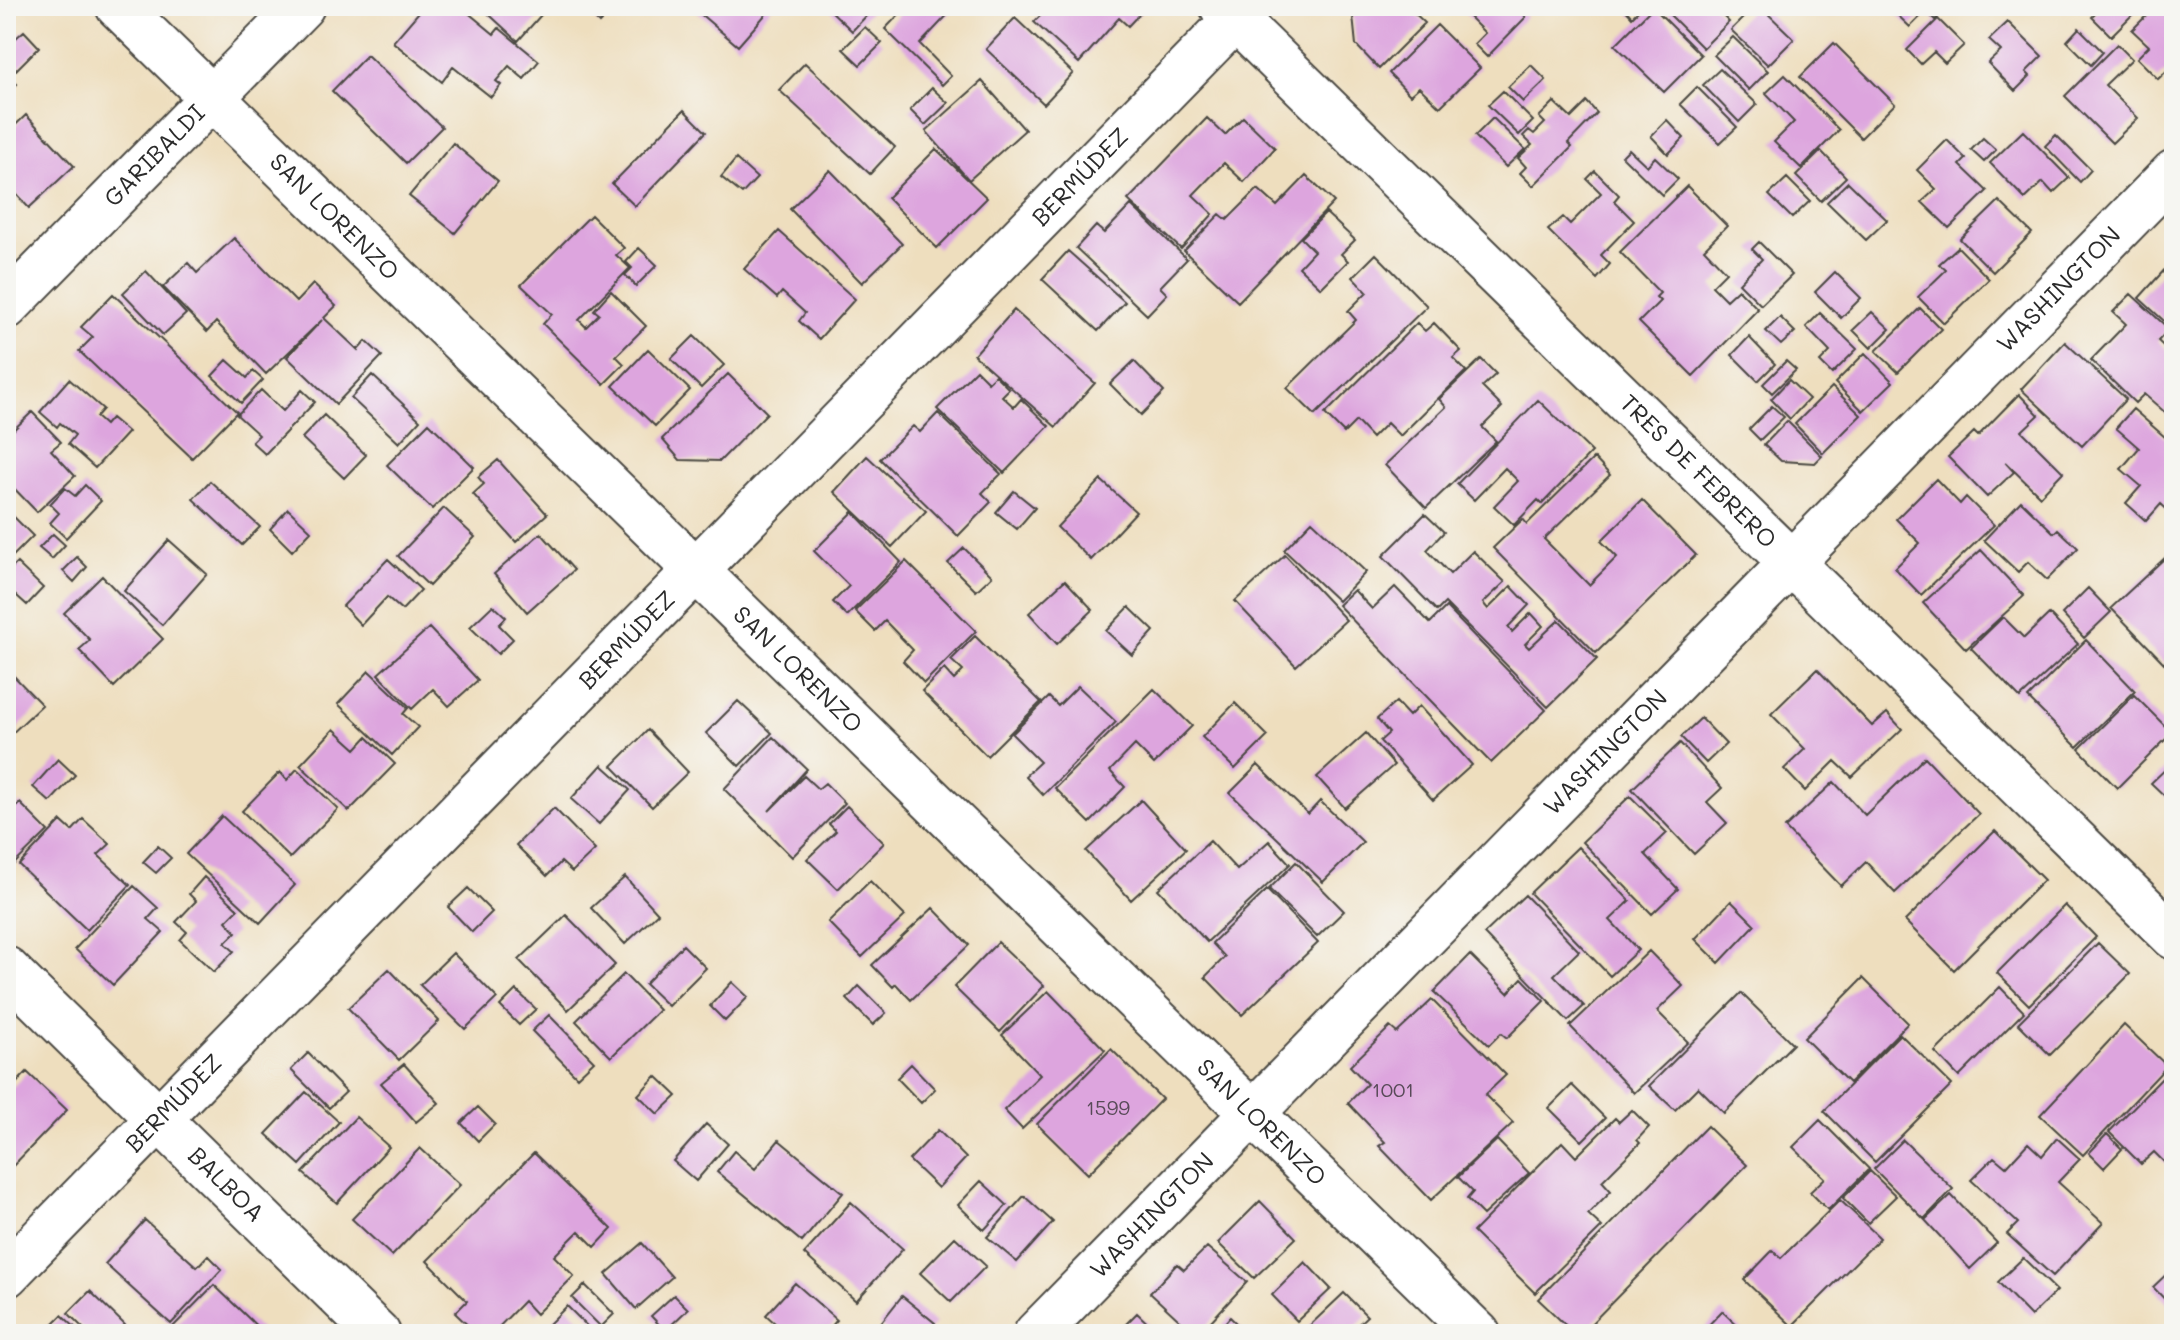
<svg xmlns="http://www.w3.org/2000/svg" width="2180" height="1340" viewBox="0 0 2180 1340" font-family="Mali,sans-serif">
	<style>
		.building { fill: #dda5de }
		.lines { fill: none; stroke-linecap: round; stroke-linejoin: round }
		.street-casing { stroke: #484641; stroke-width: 48 }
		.street { stroke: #fff; stroke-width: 44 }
		.labels { text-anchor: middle; stroke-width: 7; stroke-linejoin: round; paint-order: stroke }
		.number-label { font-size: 20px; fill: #584a58 }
		.street-label { font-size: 24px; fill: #2b2b2b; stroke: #f6f6f2 }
	</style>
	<rect width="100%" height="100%" fill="#f6f6f2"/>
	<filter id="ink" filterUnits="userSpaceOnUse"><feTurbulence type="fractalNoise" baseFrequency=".0125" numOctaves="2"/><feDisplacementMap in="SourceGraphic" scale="16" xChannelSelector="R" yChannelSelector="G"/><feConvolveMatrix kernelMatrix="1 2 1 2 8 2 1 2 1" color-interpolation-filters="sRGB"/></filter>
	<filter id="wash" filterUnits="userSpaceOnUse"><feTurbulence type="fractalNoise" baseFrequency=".006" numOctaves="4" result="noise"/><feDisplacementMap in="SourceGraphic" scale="32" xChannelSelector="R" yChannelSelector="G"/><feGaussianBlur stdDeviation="1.8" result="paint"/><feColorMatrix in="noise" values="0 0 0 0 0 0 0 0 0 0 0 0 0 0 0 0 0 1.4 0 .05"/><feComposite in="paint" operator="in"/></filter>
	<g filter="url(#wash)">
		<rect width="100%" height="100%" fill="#eedebe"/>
		<g id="blocks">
			<path class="building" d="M424 6H460L494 34 499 28 539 61 524 79 509 66 496 81 501 85 491 97 453 67 442 82 393 42Z
				M480 6H549L518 41Z
				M582 6H616L599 23Z
				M691 6H773L738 46Z
				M826 6H864L870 12 852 31Z
				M882 6H899L891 14Z
				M907 6H956L920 44 951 76 942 85 885 29Z
				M1050 6H1063L1072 14 1079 6H1138L1143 10 1128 26 1119 18 1079 63 1034 22Z
				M1352 6H1407L1425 23 1379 69 1356 45Z
				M1458 6H1520L1518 8 1526 17 1487 57 1474 44 1485 33Z
				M1622 6H1643L1632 17Z
				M1661 6H1713L1729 22 1703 48Z
				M1755 6H1760L1794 39 1768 65 1731 30Z
				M1888 6H1949L1935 20 1926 11 1910 27Z
				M2103 6H2141L2111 36 2092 17Z
				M2156 6H2174V64L2158 79 2137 58 2149 46 2132 30Z
				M1653 7 1701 55 1664 92 1615 45Z
				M1015 18 1073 73 1044 104 986 49Z
				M1938 19 1964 45 1945 63 1934 52 1921 64 1907 50Z
				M2008 22 2042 56 2026 72 2030 76 2015 91 1988 63 2001 51 1989 40Z
				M1437 25 1480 68 1440 107 1419 87 1410 95 1389 73Z
				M865 27 882 43 860 65 843 49Z
				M2079 28 2103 52 2091 65 2067 41Z
				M6 30 15 39 24 31 39 47 12 74 6 68Z
				M1733 37 1768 71 1749 90 1714 55Z
				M1834 43 1895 104 1861 138 1800 77Z
				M2117 44 2132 59 2105 85 2138 118 2112 143 2065 96Z
				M367 55 442 127 406 163 332 91Z
				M805 63 895 147 870 174 779 90Z
				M1531 65 1546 80 1523 102 1508 87Z
				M1720 69 1757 104 1739 122 1703 85Z
				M6 74 17 84 6 95Z
				M1785 75 1839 130 1801 168 1774 142 1794 122 1766 93Z
				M982 81 1025 130 969 180 926 131Z
				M1697 87 1737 127 1720 143 1680 104Z
				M932 88 948 103 925 125 910 110Z
				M1503 91 1533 121 1519 135 1488 105Z
				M1554 102 1571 118 1587 102 1597 113 1568 143 1572 147 1533 186 1520 173 1526 167 1518 158 1532 145 1523 136 1529 130 1534 134 1545 123 1539 117Z
				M684 110 706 132 635 206 612 184Z
				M26 115 74 166 29 208 6 183V134Z
				M1243 117 1275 148 1244 182 1224 163 1193 195 1213 214 1181 249 1128 200 1207 118 1225 135Z
				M1493 118 1525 149 1506 167 1475 136Z
				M1667 120 1684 138 1668 154 1651 136Z
				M2023 131 2069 178 2053 193 2043 182 2025 199 1990 163Z
				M2056 135 2091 170 2080 182 2045 146Z
				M1983 138 1996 150 1984 162 1971 150Z
				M1947 140 1966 159 1960 165 1987 191 1949 228 1922 202 1936 189 1917 170Z
				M453 143 498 181 455 233 409 196Z
				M936 149 987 198 937 248 887 198Z
				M1629 149 1647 166 1655 157 1678 179 1662 195 1622 156Z
				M1821 151 1846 177 1821 201 1796 176Z
				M736 159 757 178 742 194 721 177Z
				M830 170 902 244 862 283 790 209Z
				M1595 171 1619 195 1614 201 1634 221 1601 255 1610 264 1597 279 1548 230 1563 217 1570 224 1601 193 1587 179Z
				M1306 176 1334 202 1238 302 1184 251 1220 214 1227 220 1258 189 1277 206Z
				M1787 178 1810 201 1792 218 1769 195Z
				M1848 182 1887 220 1866 240 1827 202Z
				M1687 186 1727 226 1704 249 1726 272 1712 286 1726 300 1738 289 1758 309 1693 376 1639 322 1660 301 1656 297 1660 293 1620 252Z
				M1999 201 2032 233 1993 272 1960 239Z
				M1131 205 1187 259 1160 287 1167 294 1147 315 1076 248 1096 226 1104 233Z
				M1326 213 1355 240 1341 254 1348 261 1321 288 1299 267 1314 251 1301 238Z
				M591 215 624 248 616 255 630 268 579 320 586 327 599 314 594 310 611 291 646 326 616 356 624 364 604 384 543 324 552 314 521 285Z
				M779 231 855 299 819 339 799 321 805 313 782 292 777 298 744 269Z
				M234 238 296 302 313 284 336 306 324 318 358 350 366 341 382 356 336 404 287 357 322 320 266 374 216 322 207 332 163 287 188 263 197 273Z
				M1759 242 1792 275 1761 305 1739 283 1762 259 1752 249Z
				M1958 247 1989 279 1944 323 1918 297 1946 270 1939 264Z
				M639 248 657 265 636 286 625 275 632 268 626 262Z
				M1068 251 1125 302 1098 331 1042 279Z
				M1376 254 1427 306 1315 415 1287 388 1356 320 1348 311 1367 292 1353 277Z
				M2168 266 2174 271V330L2139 298Z
				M146 271 186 314 163 335 123 293Z
				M1835 272 1861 298 1841 318 1815 292Z
				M113 294 237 412 192 458 79 351 93 337 81 327Z
				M2131 294 2169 329 2158 341 2174 356V409L2168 415 2144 394 2135 403 2091 360 2126 324 2113 312Z
				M1920 308 1941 329 1898 372 1876 351Z
				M1014 310 1095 383 1056 427 974 355Z
				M1872 312 1890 329 1871 348 1853 330Z
				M1820 313 1857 349 1832 374 1820 362 1830 352 1806 327Z
				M1780 317 1795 332 1781 345 1766 331Z
				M1417 323 1425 331 1434 323 1461 351 1453 358 1466 371 1400 436 1387 423 1372 438 1356 421 1344 433 1325 414Z
				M694 336 724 365 701 388 671 359Z
				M1749 337 1775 364 1758 381 1732 355Z
				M2065 342 2126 399 2082 446 2021 389Z
				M648 349 690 390 655 426 613 386Z
				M1865 353 1893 382 1863 411 1835 383Z
				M1481 359 1496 374 1482 387 1502 407 1482 427 1496 441 1426 508 1385 465 1446 407 1439 399Z
				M227 360 247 378 253 371 263 380 241 403 212 376Z
				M1134 361 1164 392 1141 415 1110 384Z
				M1786 361 1796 370 1772 393 1763 384Z
				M976 370 988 382 995 375 1009 389 1002 396 1014 407 1021 399 1049 426 1004 473 937 409Z
				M728 374 767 413 720 461 680 460 662 439Z
				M372 375 420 420 399 443 351 398Z
				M69 379 103 409 96 417 105 425 111 418 128 432 95 468 68 444 75 435 60 423 57 427 40 412Z
				M1789 380 1809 399 1790 419 1771 399Z
				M1832 387 1861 415 1823 453 1795 424Z
				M261 390 283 411 302 390 315 402 265 454 252 442 259 435 237 415Z
				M2019 394 2039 415 2022 431 2063 472 2040 496 2005 462 2014 472 1987 497 1948 457 1974 432 1978 436Z
				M1538 400 1592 452 1542 504 1538 500 1514 525 1494 506 1518 481 1505 468 1474 500 1457 484Z
				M1772 406 1784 417 1760 440 1749 429Z
				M2133 409 2174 445V516L2161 504 2146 521 2126 503 2141 486 2121 469 2139 448 2116 428Z
				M32 412 61 442 51 450 75 476 37 512 6 480V437Z
				M938 413 1001 474 982 493 991 502 958 536 880 459 913 426 920 432Z
				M324 415 366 455 344 478 302 438Z
				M1787 421 1822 456 1815 463 1781 461 1764 445Z
				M429 423 474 467 432 509 387 465Z
				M867 456 926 511 892 547 834 492Z
				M1594 458 1610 475 1544 539 1589 585 1617 557 1601 541 1642 500 1696 555 1596 653 1493 548 1523 519 1527 524Z
				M498 460 547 514 516 542 473 494 484 484 478 477Z
				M1936 479 1960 504 1966 497 1994 525 1921 595 1895 568 1920 543 1896 519Z
				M1101 480 1136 512 1091 560 1057 527Z
				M210 481 260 527 242 545 193 499Z
				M85 485 101 501 66 538 50 523 59 513 50 504 65 488 75 496Z
				M1014 491 1035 508 1017 529 996 512Z
				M2021 501 2054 533 2058 529 2078 548 2047 580 2028 562 2018 572 1984 540Z
				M444 508 475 537 429 586 398 556Z
				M6 509 33 536 6 563Z
				M288 509 311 531 292 551 270 529Z
				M853 512 901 562 847 616 833 602 849 586 814 551Z
				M1425 514 1444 532 1427 550 1450 574 1473 551 1505 582 1483 603 1488 609 1511 586 1529 605 1508 627 1512 632 1531 613 1543 626 1525 644 1529 648 1559 620 1597 659 1548 707 1445 603 1437 611 1383 556Z
				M1312 521 1366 572 1338 601 1284 550Z
				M541 533 574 570 527 612 494 574Z
				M53 534 65 545 52 559 39 548Z
				M169 540 207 574 162 625 124 591Z
				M964 548 992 576 976 591 948 563Z
				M1981 550 2024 596 1966 649 1923 603Z
				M1285 555 1346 620 1296 666 1235 601Z
				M77 557 87 567 74 582 63 571Z
				M2166 557 2174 565V654L2164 663 2111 608Z
				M388 559 421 590 402 610 387 597 361 625 343 606Z
				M906 561 976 631 924 683 903 661 913 650 885 621 875 631 855 611Z
				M17 563 43 588 27 605 6 586V574Z
				M102 576 163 639 114 687 79 650 90 640 64 613Z
				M1065 580 1093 610 1057 644 1029 613Z
				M1395 587 1430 623 1446 607 1546 710 1491 763 1338 605 1354 590 1372 609Z
				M2088 588 2111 612 2084 638 2062 614Z
				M493 605 506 617 499 625 513 639 498 654 470 627Z
				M1129 607 1154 631 1132 655 1106 631Z
				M2049 614 2078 644 2020 698 1971 648 2003 617 2024 638Z
				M429 628 478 680 449 706 433 689 412 709 378 674Z
				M975 636 1041 702 987 756 922 691 944 669 954 680 963 671 951 660Z
				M2086 640 2135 691 2077 747 2028 698Z
				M6 668 42 705 6 739Z
				M1817 669 1872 726 1887 713 1902 729 1852 777 1835 761 1805 791 1784 769 1805 749 1771 714Z
				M369 671 408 708 403 714 418 727 392 755 338 704Z
				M1078 686 1116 722 1043 795 1025 776 1040 762 1012 734 1049 697 1058 706Z
				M1154 689 1192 726 1154 764 1135 745 1110 771 1125 787 1090 823 1055 788Z
				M2134 695 2172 733 2117 788 2079 749Z
				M738 701 772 733 739 766 706 733Z
				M1396 702 1409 716 1419 706 1472 765 1433 800 1380 741 1389 733 1377 719Z
				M1235 703 1268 736 1235 769 1202 737Z
				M1701 718 1726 744 1706 763 1681 737Z
				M334 729 356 749 367 737 395 764 349 811 300 765Z
				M648 730 688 772 652 807 612 766Z
				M1366 733 1394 765 1345 808 1317 777Z
				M773 737 807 769 769 811 804 776 818 789 825 783 845 803 792 857 724 789Z
				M1680 743 1722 788 1707 802 1727 823 1694 854 1632 789Z
				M1925 757 1979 814 1895 893 1866 862 1841 886 1785 828 1834 782 1865 815Z
				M58 759 75 775 50 802 33 787Z
				M2174 761V805L2151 783Z
				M602 765 630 790 599 824 571 799Z
				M1258 765 1308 814 1320 801 1363 842 1323 882 1230 793Z
				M297 769 338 809 290 858 242 811 280 772 287 780Z
				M1630 796 1667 833 1645 854 1678 889 1652 914 1582 842Z
				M1141 800 1186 849 1131 900 1086 851Z
				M20 803 48 831 6 872V817Z
				M847 806 884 843 838 889 807 859 836 831 829 824Z
				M554 808 595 850 572 872 561 862 547 876 516 845Z
				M222 816 295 885 260 923 186 854Z
				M83 819 110 844 98 855 130 885 87 930 19 865 61 821 72 831Z
				M1995 831 2044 880 1954 970 1905 921Z
				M1210 841 1237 870 1269 841 1290 864 1207 942 1158 889Z
				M158 846 171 858 156 873 143 862Z
				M1578 847 1630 901 1610 920 1638 950 1610 976 1530 893Z
				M1296 862 1344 911 1317 937 1269 889Z
				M204 877 238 909 226 921 236 932 225 943 234 951 214 972 180 940 187 932 176 922 196 901 189 894Z
				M625 877 658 913 625 944 591 908Z
				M870 881 905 916 862 957 828 922Z
				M134 886 158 908 148 919 163 932 113 985 75 949Z
				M468 888 492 912 472 932 448 907Z
				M1267 890 1318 943 1242 1015 1205 977 1225 957 1212 943Z
				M1525 895 1579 951 1554 975 1584 1006 1568 1021 1484 934Z
				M1731 901 1755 925 1719 963 1695 939Z
				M2065 905 2096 937 2029 1005 1997 973Z
				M933 908 969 945 911 1000 896 984 893 987 872 965Z
				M566 915 615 965 568 1010 519 960Z
				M998 942 1044 986 1000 1032 954 987Z
				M2098 943 2130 974 2050 1055 2018 1023Z
				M683 945 706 968 668 1006 645 984Z
				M1649 951 1683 986 1657 1011 1688 1042 1634 1093 1570 1026Z
				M453 953 497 998 465 1029 420 985Z
				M1470 955 1508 993 1522 978 1544 1001 1507 1038 1501 1033 1489 1045 1434 992Z
				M389 969 439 1021 399 1060 348 1008Z
				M624 974 659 1010 611 1057 576 1021Z
				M1863 978 1908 1023 1849 1083 1804 1038Z
				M732 982 748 997 725 1021 710 1006Z
				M859 986 886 1013 873 1025 847 999Z
				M2000 987 2024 1012 1959 1077 1935 1052Z
				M516 990 536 1009 519 1025 500 1006Z
				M1048 991 1105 1050 1022 1129 1004 1110 1040 1075 1002 1035Z
				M1741 993 1793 1044 1724 1113 1698 1087 1675 1110 1649 1086Z
				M1432 1000 1506 1075 1485 1095 1513 1123 1431 1200 1379 1146 1385 1142 1348 1103 1367 1084 1350 1066 1390 1027 1397 1033Z
				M549 1015 594 1061 577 1077 532 1031Z
				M2124 1025 2167 1066 2083 1155 2040 1115Z
				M1900 1034 1952 1085 1875 1162 1824 1111Z
				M1111 1049 1162 1099 1088 1174 1037 1124Z
				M308 1053 346 1092 329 1108 291 1070Z
				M404 1064 439 1103 416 1122 381 1083Z
				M911 1064 935 1089 921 1103 897 1078Z
				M2174 1066V1172L2154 1152 2141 1164 2109 1132Z
				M27 1072 67 1110 6 1173V1094Z
				M656 1076 677 1096 658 1114 638 1095Z
				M1572 1085 1605 1118 1582 1141 1549 1108Z
				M306 1092 339 1122 300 1165 266 1134Z
				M478 1107 495 1124 478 1141 461 1123Z
				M1632 1110 1649 1127 1637 1140 1640 1143 1602 1181 1611 1191 1588 1214 1602 1227 1535 1293 1473 1232 1562 1142 1576 1157 1615 1118 1619 1122Z
				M356 1117 389 1147 337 1203 303 1173Z
				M1820 1120 1869 1169 1828 1210 1810 1192 1825 1178 1793 1147Z
				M706 1124 728 1144 696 1181 673 1161Z
				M1707 1126 1747 1165 1581 1334H1575L1538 1299Z
				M938 1130 966 1158 938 1188 909 1160Z
				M2107 1134 2122 1149 2104 1168 2089 1153Z
				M2057 1138 2080 1159 2058 1182 2103 1223 2053 1276 2007 1234 2018 1223 1971 1180 1994 1157 2006 1167 2028 1143 2042 1156Z
				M779 1140 843 1193 802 1242 717 1172 734 1151 755 1169Z
				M1497 1140 1529 1173 1483 1215 1467 1199 1473 1192 1458 1177Z
				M1903 1140 1953 1189 1924 1219 1874 1169Z
				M420 1148 460 1185 392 1256 352 1219Z
				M534 1153 612 1229 595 1247 579 1231 554 1256 574 1276 536 1314 524 1301 492 1334H477L455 1313 467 1301 427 1261Z
				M1870 1171 1896 1196 1868 1223 1843 1198Z
				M981 1181 1007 1205 984 1230 958 1205Z
				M1951 1195 1997 1243 1970 1269 1925 1220Z
				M1024 1196 1053 1222 1017 1262 987 1237Z
				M1840 1200 1880 1238 1792 1326 1744 1280 1773 1250 1781 1258Z
				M1260 1201 1296 1238 1254 1278 1218 1243Z
				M851 1202 903 1249 856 1301 804 1254Z
				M145 1220 197 1267 208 1255 222 1269 171 1324 105 1264Z
				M955 1237 986 1266 951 1302 920 1273Z
				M642 1243 672 1277 636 1309 606 1274Z
				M1207 1247 1247 1282 1199 1334H1194L1150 1293 1177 1264 1184 1270Z
				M2023 1258 2057 1291 2031 1316 1998 1282Z
				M1305 1262 1331 1289 1297 1321 1272 1295Z
				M2174 1267V1309L2153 1287Z
				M795 1283 837 1320 825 1334H787L766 1315Z
				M214 1285 265 1334H166Z
				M585 1285 614 1314 601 1327 572 1298Z
				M90 1291 125 1325 117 1334H89L68 1313Z
				M1344 1293 1367 1316 1348 1334H1309L1305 1330Z
				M674 1295 688 1309 665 1331 651 1316Z
				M902 1296 935 1323 926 1334H890L879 1325Z
				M567 1306 595 1334H539Z
				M1722 1311 1746 1334H1700Z
				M1137 1313 1157 1332 1155 1334H1116Z
				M62 1315 82 1334H43Z
				M1230 1317 1245 1332 1243 1334H1215Z"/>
		</g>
	</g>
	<g filter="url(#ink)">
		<use href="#blocks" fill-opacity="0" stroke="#484641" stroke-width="2"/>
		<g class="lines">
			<g class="street-casing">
				<g id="street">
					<path id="s1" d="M118 6 1478 1334"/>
					<path id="s2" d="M1222 6 2174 937"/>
					<path id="s3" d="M6 307 302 6"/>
					<path id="s4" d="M6 969 378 1334"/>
					<path id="s5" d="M6 1275 1248 6"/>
					<path id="s6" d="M1036 1334 2174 172"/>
				</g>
			</g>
			<use href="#street" class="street"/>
		</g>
	</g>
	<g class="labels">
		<g class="number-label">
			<text x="1393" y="1097">1001</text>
			<text x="1108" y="1115">1599</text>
		</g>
		<g class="street-label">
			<text dy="8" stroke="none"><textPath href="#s3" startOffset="212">GARIBALDI</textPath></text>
			<text dy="8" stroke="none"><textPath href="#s5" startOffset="1536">BERMÚDEZ</textPath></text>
			<text dy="8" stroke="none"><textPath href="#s1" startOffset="302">SAN LORENZO</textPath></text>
			<text dy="8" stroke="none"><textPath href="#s6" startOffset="1462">WASHINGTON</textPath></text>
			<text dy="8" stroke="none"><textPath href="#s2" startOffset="666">TRES DE FEBRERO</textPath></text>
			<text dy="8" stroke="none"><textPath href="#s5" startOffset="888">BERMÚDEZ</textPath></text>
			<text dy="8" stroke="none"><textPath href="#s1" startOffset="950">SAN LORENZO</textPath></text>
			<text dy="8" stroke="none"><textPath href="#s6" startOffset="814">WASHINGTON</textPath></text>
			<text dy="8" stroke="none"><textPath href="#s5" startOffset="240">BERMÚDEZ</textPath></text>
			<text dy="8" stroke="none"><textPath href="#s1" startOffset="1598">SAN LORENZO</textPath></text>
			<text dy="8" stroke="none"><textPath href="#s4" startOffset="308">BALBOA</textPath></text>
			<text dy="8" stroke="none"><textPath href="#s6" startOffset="166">WASHINGTON</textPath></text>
		</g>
	</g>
	<rect width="2180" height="1340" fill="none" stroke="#f6f6f2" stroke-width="32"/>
</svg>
